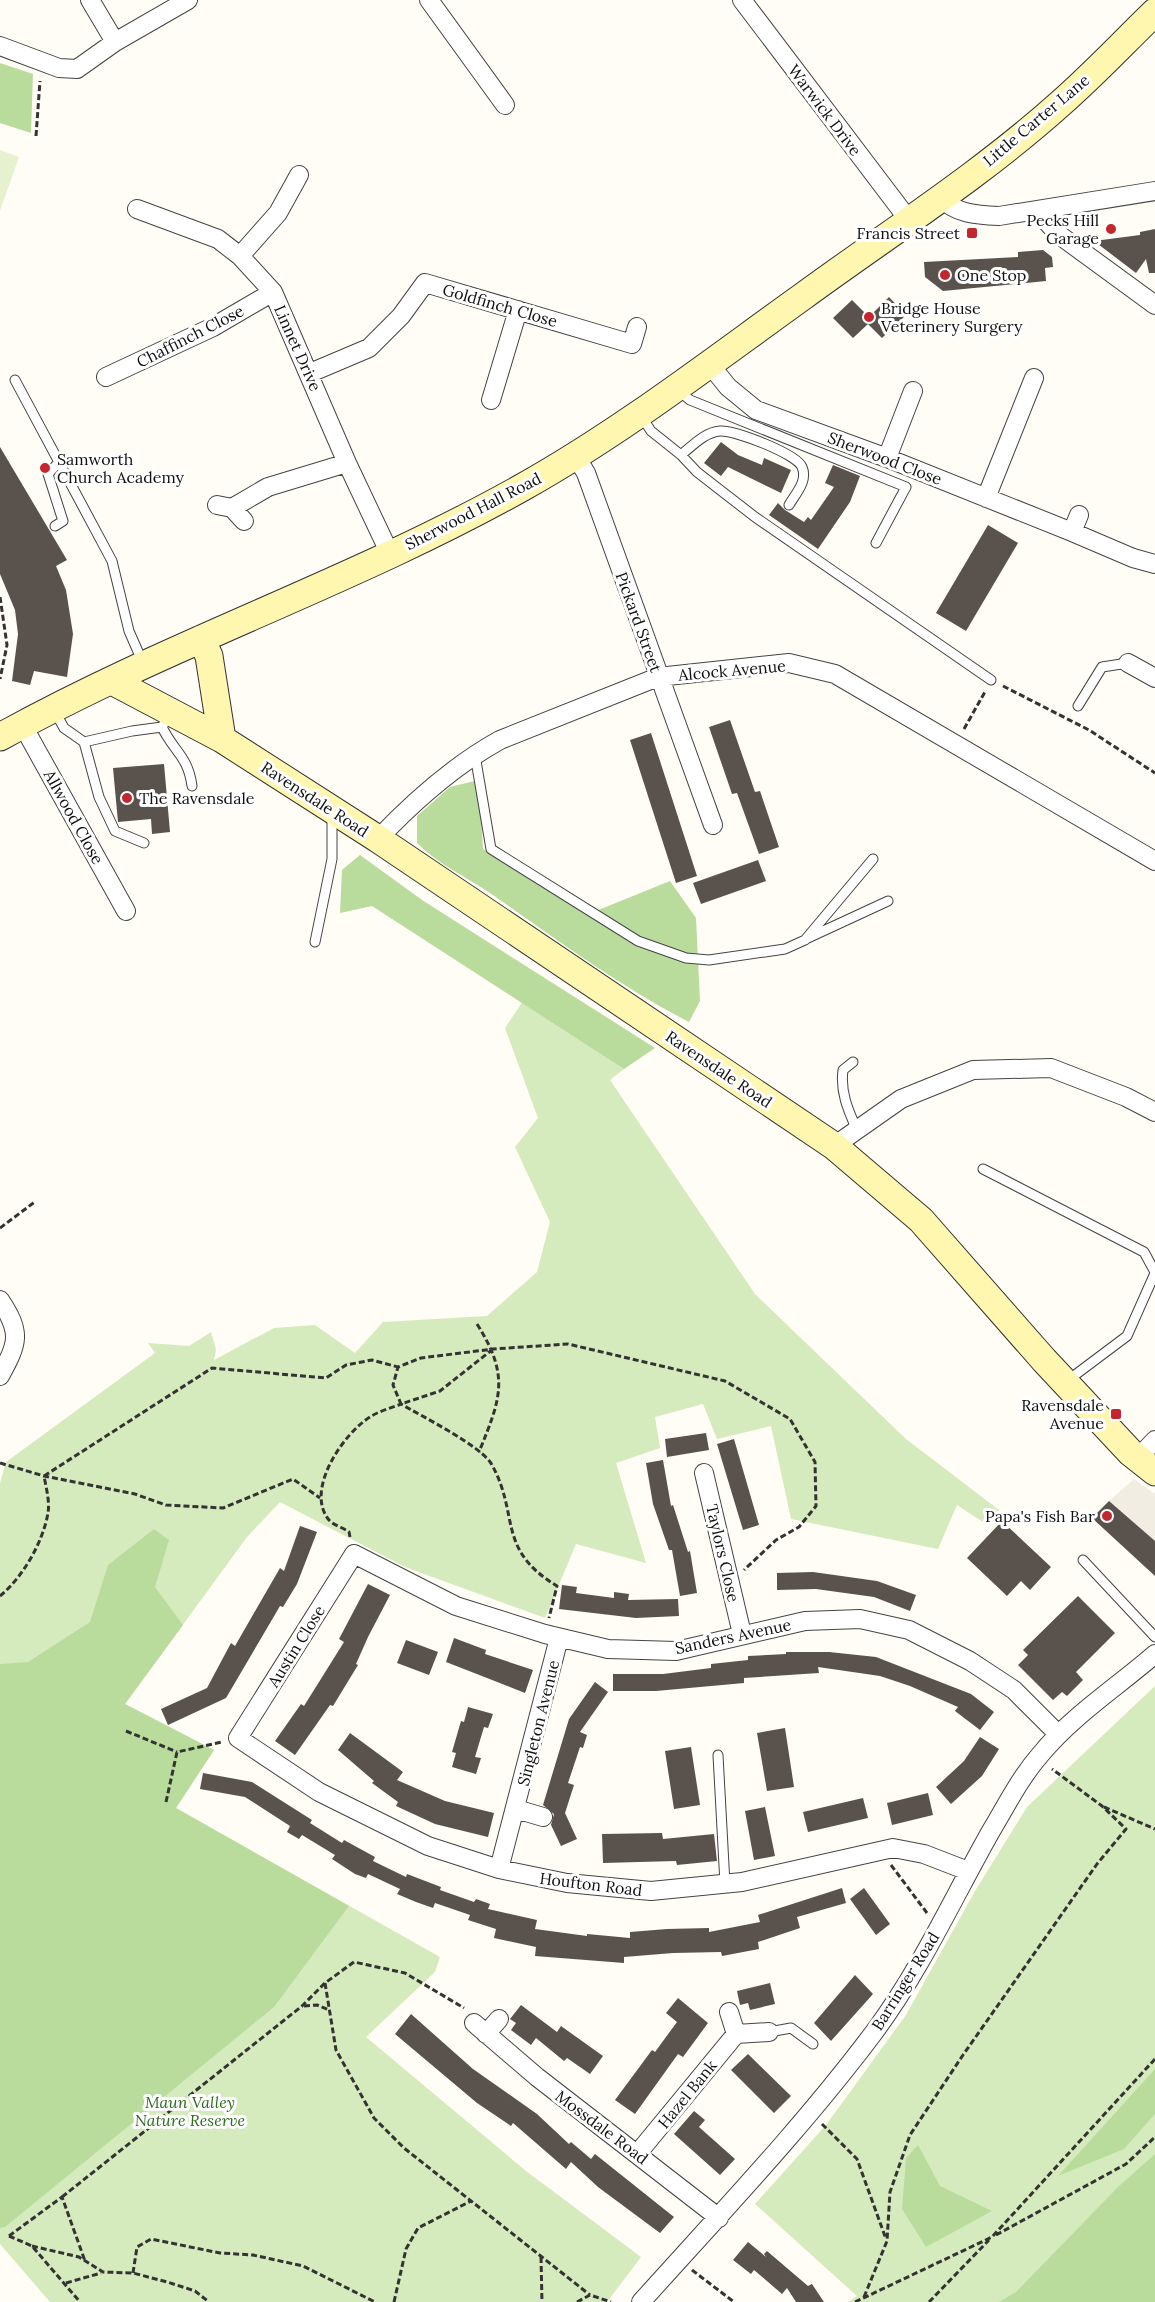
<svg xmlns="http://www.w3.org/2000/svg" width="1155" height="2302" viewBox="0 0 1155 2302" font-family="Lora,serif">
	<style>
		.green { fill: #d5ebbd }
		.forest { fill: #b9dc9c }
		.pitch { fill: #e6f2cf }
		.plaza { fill: #f1ede2 }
		.building { fill: #5a524d }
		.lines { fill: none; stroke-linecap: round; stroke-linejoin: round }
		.service-casing { stroke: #444; stroke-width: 11 }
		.minor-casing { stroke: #444; stroke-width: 20 }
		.secondary-casing { stroke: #333; stroke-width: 29 }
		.path { stroke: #333; stroke-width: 3; stroke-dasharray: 6 3; stroke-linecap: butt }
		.service { stroke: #fff; stroke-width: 9 }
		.minor { stroke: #fff; stroke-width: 18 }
		.secondary { stroke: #fff6b0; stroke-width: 27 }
		.poi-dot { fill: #c4262e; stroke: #fff; stroke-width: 2 }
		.labels { text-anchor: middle; stroke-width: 6; stroke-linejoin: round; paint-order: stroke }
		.street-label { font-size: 16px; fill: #111; stroke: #fff }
		.poi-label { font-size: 16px; fill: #111; stroke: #fff; text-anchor: end }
		.park-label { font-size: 16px; font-style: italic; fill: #2f6b1f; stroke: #fff }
	</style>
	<rect width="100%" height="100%" fill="#fffdf5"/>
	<path class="green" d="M523 1001 624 1069 610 1080 755 1294 906 1439 999 1510 986 1524 957 1505 938 1549 791 1519 771 1426 717 1439 703 1404 655 1417 660 1448 616 1463 646 1563 576 1544 545 1618 405 1567 280 1502 247 1537 125 1704 214 1750 176 1808 440 1957 435 1972 366 2037 526 2171 641 2257 607 2302H50L0 2244V1483L6 1462 155 1353 148 1343 189 1346 211 1332 216 1350 214 1360 274 1328 315 1325 355 1353 383 1322 487 1316 537 1272 550 1222 515 1147 538 1118 505 1028Z
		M1155 1686V2279L1124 2302H848L857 2296 755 2204 826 2125 906 2015 975 1891 1027 1807Z"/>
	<path class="forest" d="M0 63 33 74 31 133 0 123Z
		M479 780 483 849 591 913 670 881 696 918 700 1001 689 1022C619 986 557 940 493 895 467 877 439 865 417 843V816L450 787Z
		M360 855 422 900 655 1048 624 1069 372 906 340 913 342 870Z
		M154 1529 169 1540 155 1587 183 1625 125 1704 214 1750 176 1808 349 1906 274 2007 5 2227 0 2228V1664L28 1662 90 1622 108 1565Z
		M1155 2069V2114L1124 2149 1058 2176Z
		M918 2145 940 2186 992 2211 926 2247 902 2209 906 2158Z
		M1155 2154V2302H999L1016 2292 1118 2187Z"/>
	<path class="pitch" d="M0 150 19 157 0 211Z"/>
	<path class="plaza" d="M1134 1479 1155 1494V1542L1109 1501Z"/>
	<path class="building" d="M1155 229V273H1149L1146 259 1136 273 1094 241 1140 235V232Z
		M1043 250 1052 257 1053 267 1045 268 1046 281 943 291 925 277 924 262 1018 257V252Z
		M889 297 906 315 882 338 868 324 853 338 833 318 852 300 869 317Z
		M721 442 738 455 762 465 764 458 791 470 781 493 728 467 721 476 704 463Z
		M0 447 67 560 56 566 66 590 73 634 67 677 34 671 30 685 12 681 18 634 15 610 0 574Z
		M833 465 860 476 850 502 818 549 769 515 778 503 785 510 804 522 808 517 811 520 834 487 825 483Z
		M988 525 1018 543 966 631 936 613Z
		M730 720 755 792 760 791 779 847 759 854 737 793 732 794 709 727Z
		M651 733 697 876 676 883 630 740Z
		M164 764 170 832 152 834 151 819 118 822 113 768Z
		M758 860 766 881 701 904 693 883Z
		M706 1433 709 1450 667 1457 665 1439Z
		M734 1439 759 1525 743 1530 717 1444Z
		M663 1460 671 1506 673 1505 688 1552 690 1551 697 1593 680 1596 672 1550H669L653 1504 646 1463Z
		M1109 1501 1155 1541V1576L1092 1518Z
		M1002 1521 1051 1567 1030 1590 1021 1581 1007 1596 967 1558Z
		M300 1526 317 1532 297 1584 283 1607 280 1606 226 1698 168 1725 161 1709 207 1688 231 1643 235 1646 280 1568 284 1571Z
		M813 1572 877 1581 916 1595 910 1611 874 1597 816 1589 777 1590V1573Z
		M368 1584 390 1595 368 1637 356 1664 358 1665 333 1706 330 1705 295 1755 275 1741 301 1704 304 1706 344 1642 339 1639Z
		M562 1585 577 1587 576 1593 614 1598V1592L629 1594 628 1600 678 1599 679 1616 636 1618 559 1609Z
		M1078 1596 1115 1633 1076 1672 1083 1680 1067 1696 1062 1692 1053 1700 1018 1665 1028 1655 1023 1650Z
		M454 1638 486 1650 485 1654 533 1670 525 1693 446 1662Z
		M406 1640 438 1652 429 1675 397 1663Z
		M786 1652H829L876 1657 971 1694 994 1712 980 1730 955 1711 958 1707 910 1686 880 1676 818 1667 819 1673 744 1678V1683L656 1691H613V1674H663L711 1668V1664L748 1660V1656L786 1654Z
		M595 1682 608 1692 580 1732 587 1735 583 1748 580 1747 568 1783 574 1785 565 1813 577 1839 561 1846 551 1825 554 1814 543 1805 569 1719Z
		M468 1707 493 1714 488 1728 484 1727 475 1757 481 1758 476 1774 452 1767 456 1753 452 1752 461 1721 464 1722Z
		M785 1728 794 1787 767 1791 757 1733Z
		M350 1733 403 1772 397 1780 445 1801 494 1813 488 1837 435 1824 396 1806 398 1802 372 1783 374 1781 338 1750Z
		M980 1737 999 1749 982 1776 951 1804 936 1787 964 1761Z
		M691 1747 700 1805 674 1809 665 1751Z
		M203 1773 252 1782 312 1820 310 1823 342 1843 344 1840 375 1857 373 1861 406 1877 407 1874 441 1887 440 1890 474 1902 476 1899 490 1904 488 1909 537 1920 535 1929 587 1936V1934L630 1938V1932L667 1929 709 1928V1932L760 1922 758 1915 842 1888 846 1903 797 1917 800 1928 758 1942 759 1949 722 1956 721 1952 673 1953 624 1957V1963L535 1956 536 1947 494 1938 496 1929 468 1920 470 1915 435 1903 433 1908 416 1902 397 1894 400 1889 368 1874 366 1878 355 1874 332 1859 335 1855 302 1835 299 1839 287 1832 290 1826 245 1797 200 1789Z
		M928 1793 933 1815 892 1825 887 1803Z
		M863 1798 868 1818 808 1832 803 1812Z
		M765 1807 775 1856 754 1860 745 1811Z
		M662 1833 663 1839 714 1834 717 1861 677 1865 676 1861 603 1863 602 1834Z
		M864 1888 890 1924 876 1935 850 1899Z
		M855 1975 873 1994 831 2041 814 2023Z
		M770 1983 775 2004 750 2010 748 2003 740 2005 737 1991Z
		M678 1998 708 2023 683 2057 678 2054 635 2114 615 2100 652 2050 655 2052 677 2022 666 2013Z
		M521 2005 557 2032 561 2026 603 2056 590 2074 567 2058 564 2061 536 2038 531 2045 511 2030 516 2023 510 2019Z
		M411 2014 473 2069 537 2114 569 2144 571 2142 591 2159 595 2154 674 2217 660 2233 598 2187 571 2162 566 2169 513 2123 511 2126 477 2103 395 2034Z
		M748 2054 791 2096 774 2113 731 2070Z
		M694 2111 705 2120 699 2127 735 2159 720 2175 674 2134Z
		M748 2242 766 2257 764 2254 767 2251 808 2286 812 2284 824 2302H796L787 2288 782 2294 754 2270 751 2274 733 2260Z"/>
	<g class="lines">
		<g class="service-casing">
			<path id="service" d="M15 380 112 561 129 631 143 663
				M679 391 690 400 906 487 876 543
				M641 416 651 431 681 455 697 472 755 517 991 680
				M681 455C692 446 705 432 720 431 735 430 797 454 802 467 808 481 796 493 789 505
				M55 526 63 521 48 474 59 462
				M1078 706 1102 667 1128 663
				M54 710 64 728 84 742 99 797 115 831 144 843
				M162 727C174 752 188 756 192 786
				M84 742 132 731 162 727 169 715
				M475 755 491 849 638 941 686 958 709 960 785 949 805 940 873 859
				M808 938 888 901
				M315 942 332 859V815
				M853 1062 843 1070C840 1092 848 1110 857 1130
				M983 1169 1144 1252 1155 1272
				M1067 1381 1127 1336 1155 1273
				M1083 1560 1155 1637
				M718 1755 725 1884
				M769 2032 791 2028 813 2044"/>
		</g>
		<g class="minor-casing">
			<path id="minor" d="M90 0 115 42
				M429 0 505 105
				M742 0 908 219
				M0 46 59 68 77 69 115 42 188 0
				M940 197C955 214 977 215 999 216L1155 191
				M137 209 218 239 240 256 273 292 347 463 390 554
				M1037 211 1058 234 1155 305
				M240 256 278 213 299 175
				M711 366 728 387 756 410 887 458 1072 532 1079 515
				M310 373 369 348 401 316 425 283 632 344 637 327
				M106 377 213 327 273 292
				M491 400 518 310
				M575 455 586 473 713 825
				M887 458 913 391
				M986 498 1034 378
				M217 505 232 508 244 521
				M232 508 268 487 347 463
				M1072 532 1133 558 1155 564
				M1128 663 1155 678
				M22 724 126 911
				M378 839C414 801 453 766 500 740L658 677 789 663 835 674 1155 861
				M834 1146 901 1099 973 1070 1051 1068 1126 1097 1155 1112
				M0 1300C22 1333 18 1343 0 1376
				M1138 1458 1155 1440
				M704 1473 742 1634
				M516 1809 543 1817
				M499 1869 559 1638
				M968 1871 924 1854 893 1848 742 1882 651 1891 567 1883 499 1869 428 1846 319 1792 238 1738 354 1554 456 1606 545 1634 608 1649 676 1651 805 1621 860 1619 909 1630 970 1661 1014 1690 1058 1734
				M729 2012 736 2034 769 2032
				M474 2023 537 2077 719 2218
				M486 2034 499 2019
				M638 2153 736 2034
				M641 2302C721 2213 803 2127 875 2031 921 1969 953 1898 991 1831 1006 1806 1020 1778 1040 1755 1072 1716 1117 1687 1155 1654"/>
		</g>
		<g class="secondary-casing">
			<path id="secondary" d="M201 639 209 656 222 739
				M112 681 222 739 378 839 834 1146 921 1220 1044 1360 1131 1453 1155 1472
				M0 737C169 643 354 582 523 487 621 432 710 363 802 297 888 234 981 175 1061 103 1094 74 1124 42 1155 12"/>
		</g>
		<path class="path" d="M36 136 40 81
			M0 597 7 645 0 679
			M1003 686 1089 730 1155 773
			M964 729 986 690
			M0 1228 36 1201
			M477 1324C510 1376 501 1398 479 1452
			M493 1349 440 1391 401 1404 393 1385 398 1367 421 1358 493 1349 568 1344 725 1381 790 1419 815 1462 816 1506 799 1527 776 1540 744 1570
			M0 1463 44 1476 135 1494 166 1505 223 1508 293 1479 320 1498
			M350 1537 349 1532C344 1528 333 1525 329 1520 304 1490 344 1433 370 1417 379 1411 391 1408 401 1404 421 1416 482 1446 492 1465 520 1516 496 1549 557 1586L549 1618
			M0 1596C23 1577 43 1542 48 1513 50 1502 46 1487 44 1476L212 1368 326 1378 346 1365 372 1360 398 1367
			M126 1731 177 1752
			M166 1802 177 1752 222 1742
			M1104 1807 1155 1829
			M891 1865 927 1913
			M325 1983 336 2050 374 2118 404 2148 590 2295
			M304 2006 317 2005 329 2010
			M822 2124 857 2159 886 2239
			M62 2197 302 2006 325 1983 354 1962 405 1973 464 2008
			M996 2235 1126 2164 1155 2137
			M9 2236 62 2197 85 2261
			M9 2236 32 2246 80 2302
			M32 2246 79 2257 103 2272 133 2273 167 2282 195 2291 209 2302
			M541 2257 542 2302
			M692 2270 734 2302
			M133 2273 137 2247 151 2239 220 2253 253 2255 303 2266 375 2302
			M66 2283 101 2273
			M864 2297 887 2241 890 2192 910 2135 963 2055 1097 1864 1126 1829 1102 1806 1052 1769
			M394 2302 406 2249 418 2228 471 2201
			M577 2302 590 2295 611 2302
			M855 2302 992 2237 1155 2059
			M929 2302 989 2240"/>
		<use href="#service" class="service"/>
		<use href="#minor" class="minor"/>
		<use href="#secondary" class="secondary"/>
	</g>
	<g class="poi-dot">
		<circle cx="1111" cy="229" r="6"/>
		<rect x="966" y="227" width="12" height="12" rx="3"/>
		<circle cx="945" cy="275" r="6"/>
		<circle cx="869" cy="317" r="6"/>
		<circle cx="45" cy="468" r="6"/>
		<circle cx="127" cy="798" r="6"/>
		<rect x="1110" y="1408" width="12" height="12" rx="3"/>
		<circle cx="1107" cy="1516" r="6"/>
	</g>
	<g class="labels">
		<g class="street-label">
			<text transform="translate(825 110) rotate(53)" y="6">Warwick Drive</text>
			<text transform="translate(1036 120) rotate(-40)" y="6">Little Carter Lane</text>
			<text transform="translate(500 305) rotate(16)" y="6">Goldfinch Close</text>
			<text transform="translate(190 336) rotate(-27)" y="6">Chaffinch Close</text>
			<text transform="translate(298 348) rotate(66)" y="6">Linnet Drive</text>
			<text transform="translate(885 458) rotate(21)" y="6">Sherwood Close</text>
			<text transform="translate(473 511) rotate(-27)" y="6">Sherwood Hall Road</text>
			<text transform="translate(639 622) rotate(70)" y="6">Pickard Street</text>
			<text transform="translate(732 670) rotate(-5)" y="6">Alcock Avenue</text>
			<text transform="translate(315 799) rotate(33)" y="6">Ravensdale Road</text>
			<text transform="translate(74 817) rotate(61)" y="6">Allwood Close</text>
			<text transform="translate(719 1069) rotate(34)" y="6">Ravensdale Road</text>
			<text transform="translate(723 1553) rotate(77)" y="6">Taylors Close</text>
			<text transform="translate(733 1636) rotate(-12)" y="6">Sanders Avenue</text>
			<text transform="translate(296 1646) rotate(-58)" y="6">Austin Close</text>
			<text transform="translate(538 1723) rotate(-76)" y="6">Singleton Avenue</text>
			<text transform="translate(591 1884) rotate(7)" y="6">Houfton Road</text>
			<text transform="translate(905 1981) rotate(-58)" y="6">Barringer Road</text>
			<text transform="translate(687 2094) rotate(-51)" y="6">Hazel Bank</text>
			<text transform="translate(602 2127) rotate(37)" y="6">Mossdale Road</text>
		</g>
		<g class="poi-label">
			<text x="1099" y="226">Pecks Hill<tspan x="1099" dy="18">Garage</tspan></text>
			<text x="960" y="239">Francis Street</text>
			<text x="957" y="281" text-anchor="start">One Stop</text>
			<text x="881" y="314" text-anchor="start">Bridge House<tspan x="881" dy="18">Veterinery Surgery</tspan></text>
			<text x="57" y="465" text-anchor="start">Samworth<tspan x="57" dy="18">Church Academy</tspan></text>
			<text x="139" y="804" text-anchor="start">The Ravensdale</text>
			<text x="1104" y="1411">Ravensdale<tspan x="1104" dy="18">Avenue</tspan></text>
			<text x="1095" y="1522">Papa's Fish Bar</text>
		</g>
		<g class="park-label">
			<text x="190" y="2108">Maun Valley<tspan x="190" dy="18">Nature Reserve</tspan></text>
		</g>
	</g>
</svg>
